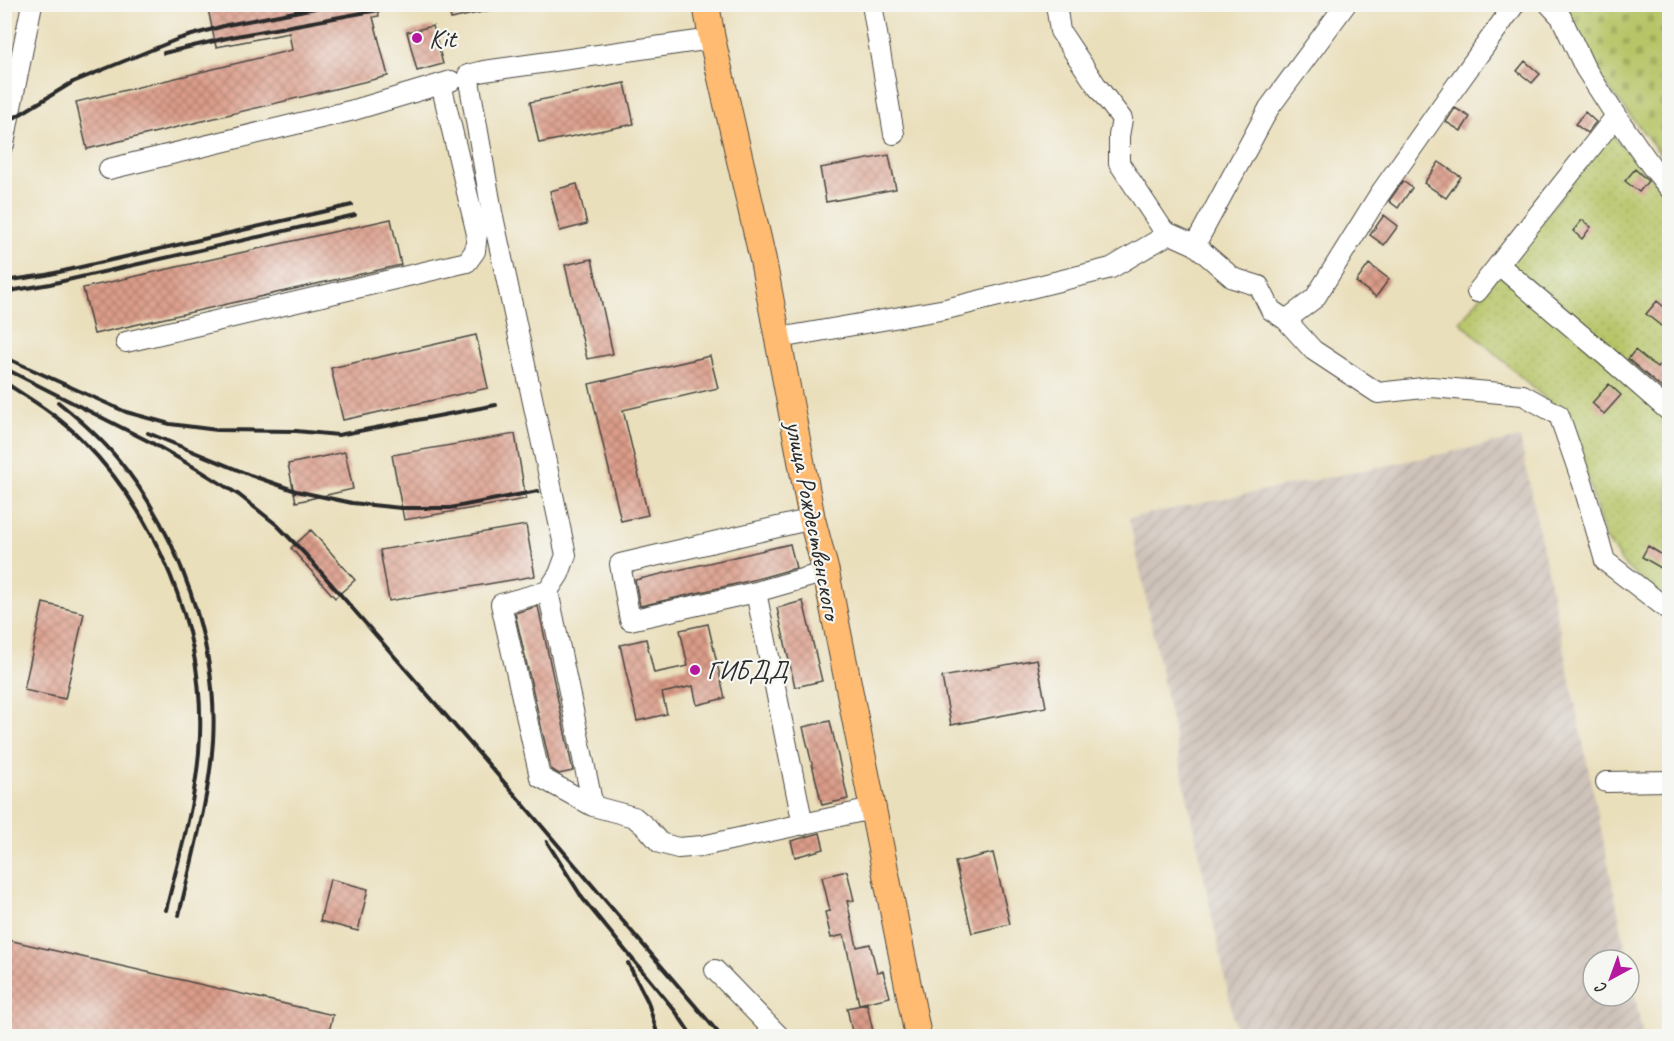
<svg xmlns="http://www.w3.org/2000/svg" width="1674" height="1041" viewBox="0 0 1674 1041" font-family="Caveat,sans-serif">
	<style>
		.industrial { fill: url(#industrial-furrows) }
		.cemetery { fill: url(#cemetery-stones); stroke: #717849; stroke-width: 1.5 }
		.park { fill: url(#park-dots); stroke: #717849; stroke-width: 1.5 }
		.building { fill: url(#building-cross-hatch) }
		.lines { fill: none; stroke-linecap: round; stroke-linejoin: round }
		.minor-casing { stroke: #484641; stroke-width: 22 }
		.major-casing { stroke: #484641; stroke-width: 28 }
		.minor { stroke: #fff; stroke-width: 20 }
		.major { stroke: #ffbb71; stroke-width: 26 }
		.rail { stroke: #2b2b2b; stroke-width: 4 }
		.poi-dot { fill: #b5179e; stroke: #f6f6f2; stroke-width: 2 }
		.labels { text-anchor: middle; stroke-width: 4.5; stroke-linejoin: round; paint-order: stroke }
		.poi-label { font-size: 26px; fill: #2b2b2b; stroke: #f6f6f2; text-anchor: start }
		.street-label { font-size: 26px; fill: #2b2b2b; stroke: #f6f6f2 }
	</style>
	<defs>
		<pattern id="industrial-furrows" width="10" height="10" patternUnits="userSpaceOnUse" patternTransform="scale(1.5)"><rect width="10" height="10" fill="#cec2b9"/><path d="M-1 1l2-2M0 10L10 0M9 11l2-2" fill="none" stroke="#b1a79f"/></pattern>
		<pattern id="cemetery-stones" width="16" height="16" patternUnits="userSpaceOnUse" patternTransform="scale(1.5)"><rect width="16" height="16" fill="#b7c567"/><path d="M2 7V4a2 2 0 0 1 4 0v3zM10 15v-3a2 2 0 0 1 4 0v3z" fill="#9ea95a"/></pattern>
		<pattern id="park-dots" width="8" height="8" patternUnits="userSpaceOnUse" patternTransform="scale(1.5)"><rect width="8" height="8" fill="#b7c567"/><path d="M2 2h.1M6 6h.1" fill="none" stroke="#9ea95a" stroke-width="1.8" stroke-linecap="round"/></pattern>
		<pattern id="building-cross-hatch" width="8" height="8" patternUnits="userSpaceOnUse" patternTransform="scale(1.5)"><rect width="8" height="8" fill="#db9c89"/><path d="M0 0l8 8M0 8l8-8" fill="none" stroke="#b27f70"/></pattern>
	</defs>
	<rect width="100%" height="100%" fill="#f6f6f2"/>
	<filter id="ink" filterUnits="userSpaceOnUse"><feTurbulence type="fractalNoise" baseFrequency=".0167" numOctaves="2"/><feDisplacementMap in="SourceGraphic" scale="12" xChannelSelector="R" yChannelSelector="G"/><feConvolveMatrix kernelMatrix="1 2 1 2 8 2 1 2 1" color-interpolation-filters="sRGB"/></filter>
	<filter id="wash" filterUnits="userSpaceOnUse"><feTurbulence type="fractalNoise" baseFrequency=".008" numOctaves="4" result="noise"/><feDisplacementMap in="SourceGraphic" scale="24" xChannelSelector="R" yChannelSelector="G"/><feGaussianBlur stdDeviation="1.35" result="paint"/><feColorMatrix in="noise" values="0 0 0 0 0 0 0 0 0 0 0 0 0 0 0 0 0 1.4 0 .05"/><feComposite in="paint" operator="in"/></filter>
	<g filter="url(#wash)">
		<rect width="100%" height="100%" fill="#eadfbb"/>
		<path class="industrial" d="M1520 438 1628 960H1593V996H1629V967L1643 1036H1237L1129 518Z"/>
		<path class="cemetery" d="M1559 5H1669V165L1593 68Z"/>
		<path class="park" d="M1611 134 1669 198V603L1624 565 1605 537 1571 422 1460 322Z"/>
		<g id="blocks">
			<path class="building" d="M207 4H377L379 16 373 17 388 76 87 149 76 102 292 50 289 33 216 47Z
				M448 4H495L496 9 451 19Z
				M433 26 443 64 417 71 407 32Z
				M1525 61 1540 74 1532 83 1517 71Z
				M625 83 634 124 539 143 530 102Z
				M1455 108 1470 117 1461 131 1446 122Z
				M1585 112 1596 122 1587 133 1575 124Z
				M889 155 896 189 826 202 820 168Z
				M1439 162 1461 177 1446 198 1424 183Z
				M1635 169 1648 181 1639 192 1625 181Z
				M1403 181 1412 188 1398 208 1389 201Z
				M577 184 587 224 560 231 550 191Z
				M1384 215 1398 226 1384 245 1370 235Z
				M391 219 401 265 94 334 83 288Z
				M1582 220 1591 227 1582 239 1573 231Z
				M592 259 613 354 587 359 565 265Z
				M1369 264 1389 279 1376 297 1356 282Z
				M1657 301 1670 312V323L1665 329 1646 314Z
				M476 335 488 388 343 420 331 368Z
				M1635 350 1657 368 1662 362 1670 368V383L1664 390 1628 359Z
				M710 356 718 388 623 410 648 515 621 521 589 384Z
				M1609 384 1621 395 1604 414 1592 403Z
				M515 434 526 499 404 520 392 455Z
				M345 452 353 489 296 502 288 464Z
				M526 525 535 576 389 601 380 550Z
				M311 530 355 580 335 598 291 548Z
				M790 544 796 568 753 580 640 606 635 580Z
				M1648 546 1667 558 1661 568 1642 557Z
				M803 601 822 681 795 687 777 608Z
				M43 603 84 613 65 699 24 690Z
				M538 606 573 771 559 774 551 769 515 613Z
				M708 624 725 698 697 705 693 686 662 693 667 714 637 721 620 645 646 639 654 673 688 666 680 630Z
				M1037 659 1046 707 951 725 942 677Z
				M830 721 848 799 822 805 803 727Z
				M820 833 824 849 795 857 791 841Z
				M993 853 1010 924 972 933 955 862Z
				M847 871 854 900 847 901 857 947 870 944 877 972 883 971 890 997 859 1004 844 935 831 938 825 912 830 911 822 877Z
				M330 879 368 889 358 931 320 921Z
				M4 939 333 1015 328 1036H4Z
				M867 1004 874 1036H853L847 1008Z"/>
		</g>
	</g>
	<g filter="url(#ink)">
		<use href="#blocks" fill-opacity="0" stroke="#484641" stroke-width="1.5"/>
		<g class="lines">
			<g class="minor-casing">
				<path id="minor" d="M872 4 894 134
					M1056 4 1060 31 1096 85 1122 119 1119 136V163L1164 231 1195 245 1233 278 1259 286 1271 310 1286 320 1313 350 1378 393 1432 387 1523 395 1559 415 1583 484 1605 561 1670 611
					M1549 4 1561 17 1585 68 1616 116 1652 167 1670 189
					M712 39 484 71 468 75 492 212 566 555 559 574 548 591 501 604 540 777 593 806 634 817 647 828 660 843 678 848 702 846 872 809
					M4 144 8 122 32 4
					M109 169 354 110 451 81
					M1195 245 1269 108 1346 4
					M1499 265 1605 355 1670 412
					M1477 292 1616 116
					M1286 320 1315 298 1379 195 1453 90 1515 4
					M779 338 946 309 1111 268 1169 234
					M126 342 467 262 475 251 477 234 441 84
					M812 519 620 564 630 620 756 592 826 572
					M548 591 593 806
					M756 592 803 825
					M1606 782 1670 781
					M715 970 779 1036"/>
			</g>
			<g class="major-casing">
				<path id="major" d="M706 4 712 39 763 260 812 519 826 572 918 1036"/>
			</g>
			<use href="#minor" class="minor"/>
			<use href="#major" class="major"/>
			<path class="rail" d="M164 53 231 37 378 10
				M4 124 73 82 178 39 227 25 336 4
				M4 281 46 275 352 205
				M4 292 50 284 355 215
				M4 357 126 412 170 424 217 430 296 431 338 435 496 405
				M4 368 152 443 199 470 239 495 277 525 306 555 523 804 721 1036
				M4 382C30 399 59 416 81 439 157 515 204 628 200 736 198 794 180 853 166 910
				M58 402C79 419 100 437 117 458 178 531 219 646 213 741 209 800 192 858 179 915
				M148 433 250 475 296 491 352 503 401 508H450L538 491
				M547 842 583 899 676 1012 692 1036
				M628 963 648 1002 658 1036"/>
		</g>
	</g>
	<g class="poi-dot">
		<circle cx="417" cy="38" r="6"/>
		<circle cx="695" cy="670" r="6"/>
	</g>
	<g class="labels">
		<g class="poi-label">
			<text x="429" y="47">Kit</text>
			<text x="707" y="679">ГИБДД</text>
		</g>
		<g class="street-label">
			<text transform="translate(814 520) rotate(79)" y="9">улица Рождественского</text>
		</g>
	</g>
	<rect width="1674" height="1041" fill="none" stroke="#f6f6f2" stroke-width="24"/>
	<g transform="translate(1611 978) rotate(221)"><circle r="28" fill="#f6f6f2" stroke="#a5a5a2" stroke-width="1.5"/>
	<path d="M0-4.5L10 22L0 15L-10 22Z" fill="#b5179e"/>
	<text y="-9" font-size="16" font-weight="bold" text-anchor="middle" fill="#2b2b2b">С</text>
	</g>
</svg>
